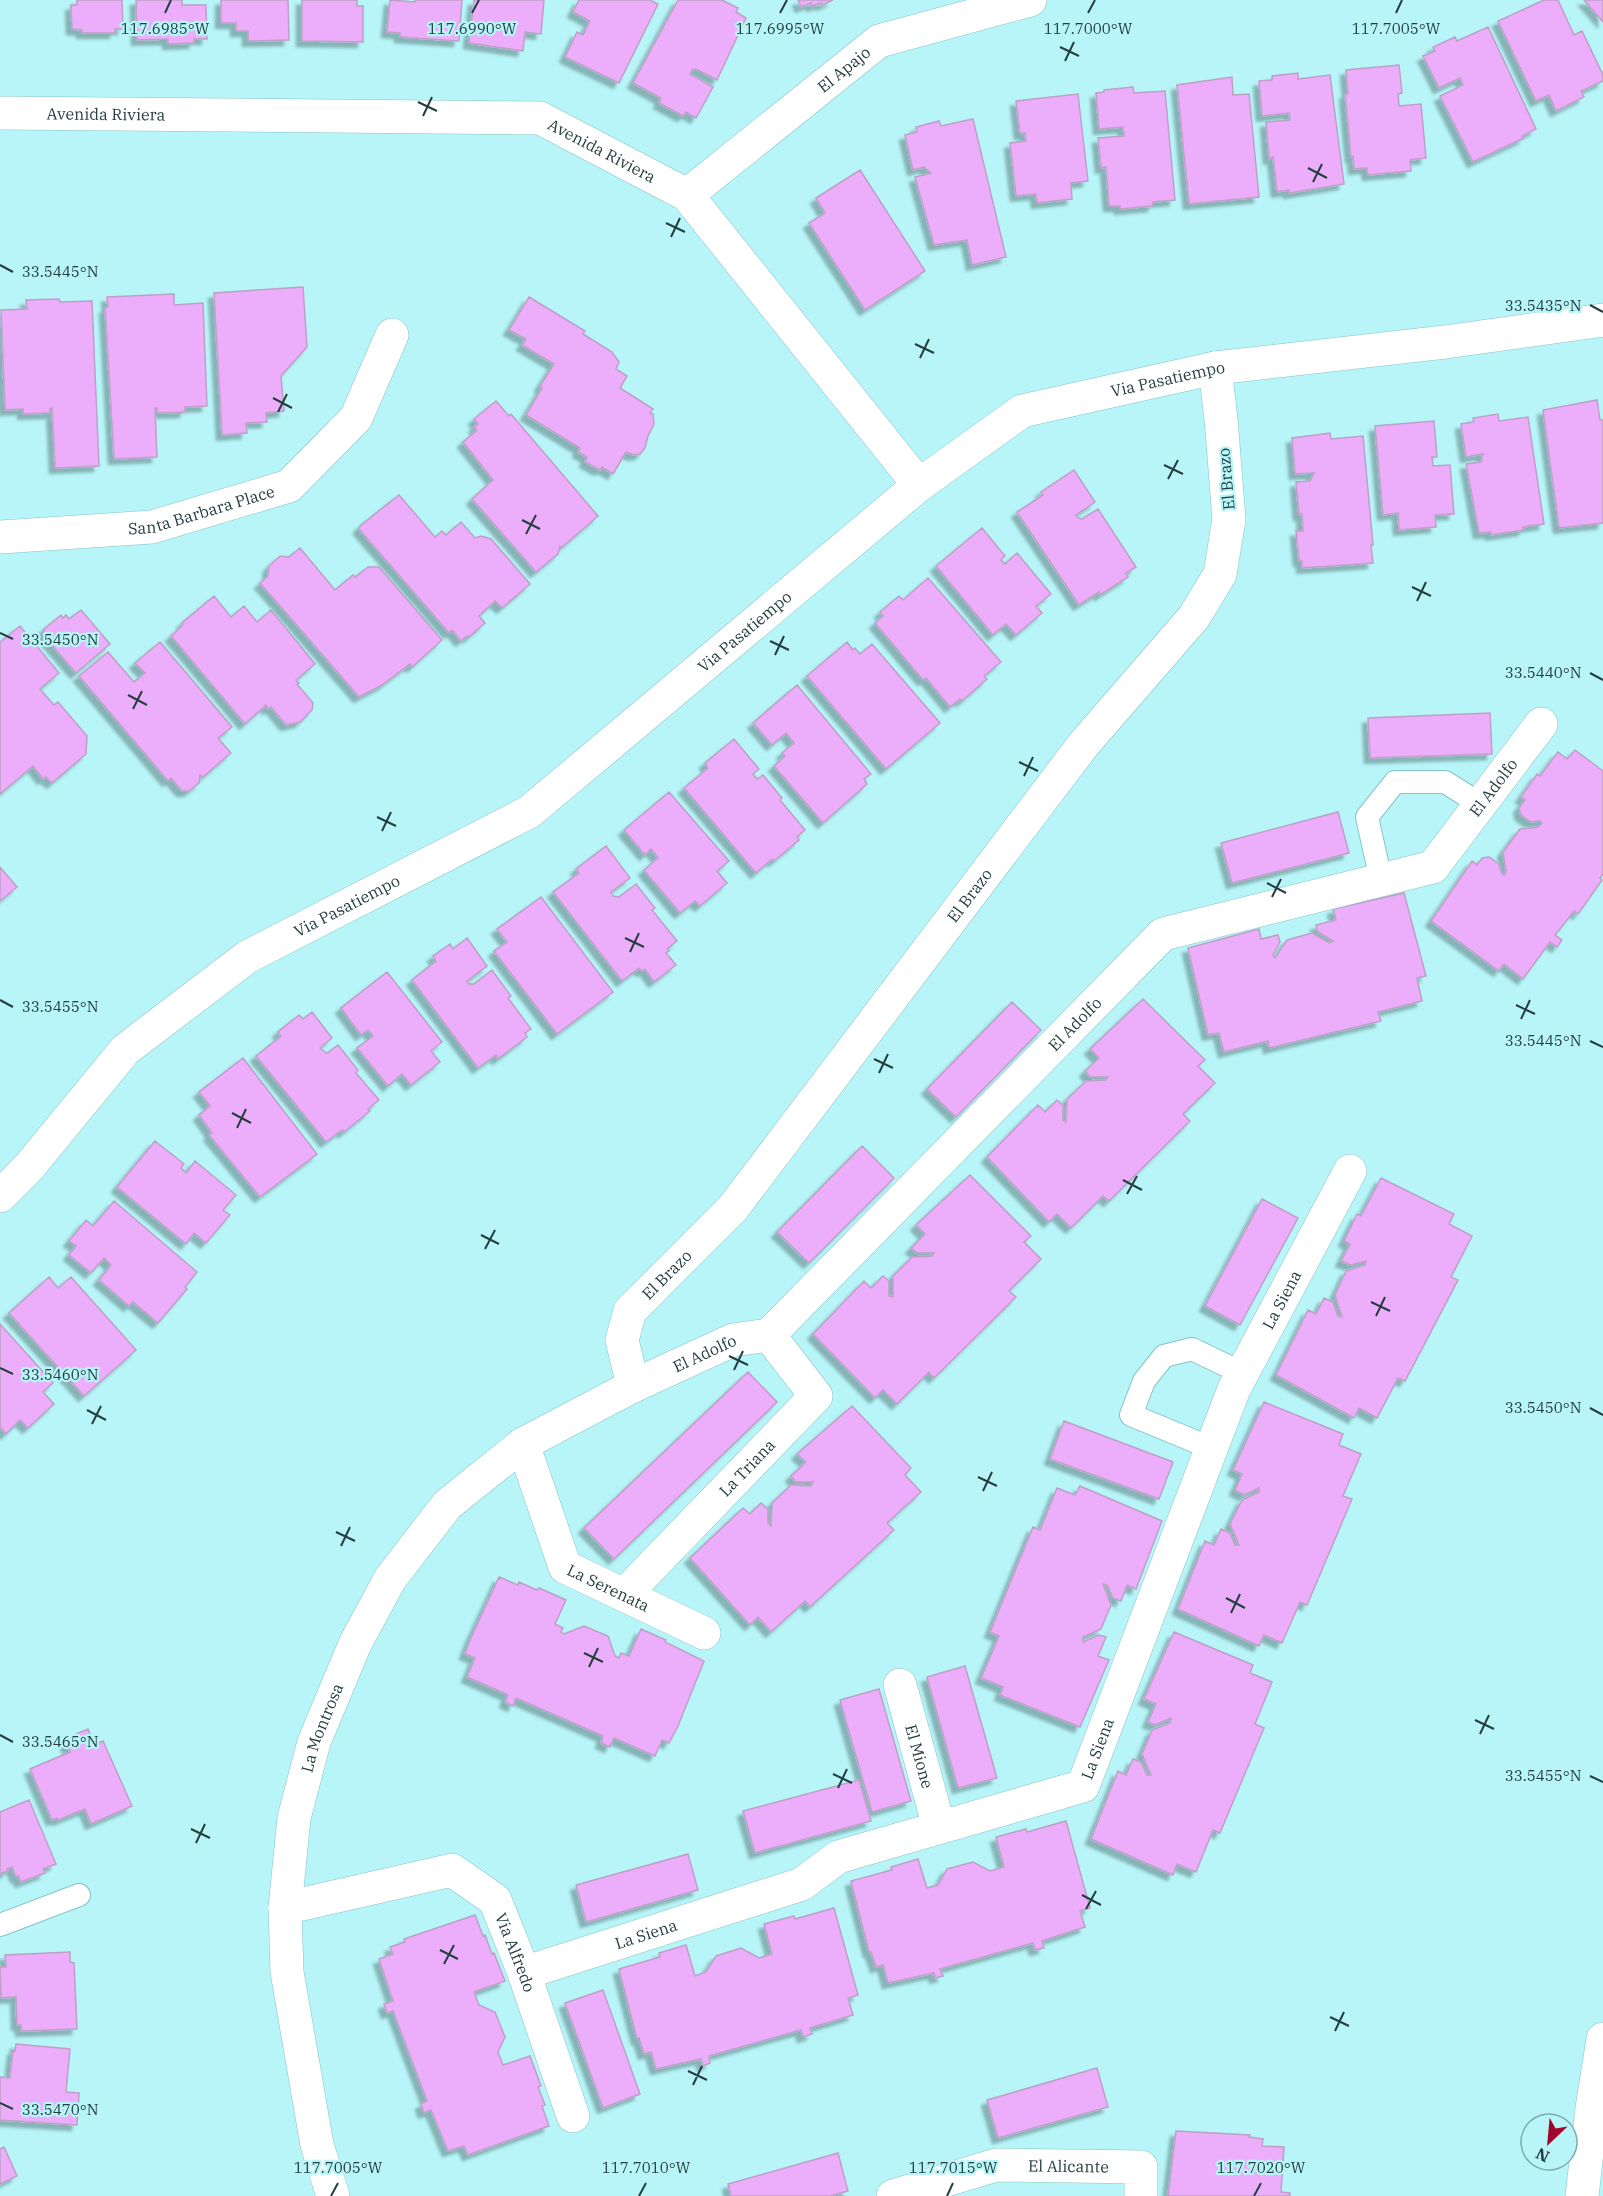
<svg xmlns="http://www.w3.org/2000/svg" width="1603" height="2196" viewBox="0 0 1603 2196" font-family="'IBM Plex Serif',serif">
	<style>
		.building { fill: #ecaefb; stroke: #bea0c6; stroke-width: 1.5; filter: url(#shadow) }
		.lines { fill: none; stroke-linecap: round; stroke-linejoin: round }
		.service-casing { stroke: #86c3c5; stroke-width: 24 }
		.minor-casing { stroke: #86c3c5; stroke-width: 34 }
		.secondary-casing { stroke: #86c3c5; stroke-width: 34 }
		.service { stroke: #fff; stroke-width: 22 }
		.minor { stroke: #fff; stroke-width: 33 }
		.secondary { stroke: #fff; stroke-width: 33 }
		.ticks { fill: none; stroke: #253e3f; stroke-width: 2 }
		.labels { text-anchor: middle; stroke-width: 4.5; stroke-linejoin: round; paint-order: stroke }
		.street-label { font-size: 16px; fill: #253e3f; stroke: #b7f5f8 }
		.ticks-label { font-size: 15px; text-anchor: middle; fill: #253e3f; stroke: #b7f5f8; stroke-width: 4.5; stroke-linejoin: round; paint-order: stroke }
	</style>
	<defs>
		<filter id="shadow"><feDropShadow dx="-5.5" dy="5.5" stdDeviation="1.5" flood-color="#0004"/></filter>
	</defs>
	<rect width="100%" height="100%" fill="#b7f5f8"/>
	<path class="building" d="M77 0H122L123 29H115V33H82V30L72 29 71 5H77Z
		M136 0H182V5H206L207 39H194V43L168 44V39L137 40Z
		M221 0H288L289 40 248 41V31H236V23H221Z
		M302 0H357V6H363V42L302 41Z
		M390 0 415 2V0H462L459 41 400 37V33L387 32Z
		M474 0H544L541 34 525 32 523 51 469 43Z
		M579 0H650L658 4 619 83 565 57 577 32 583 35 590 21 573 12Z
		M678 0H722L738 8 736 12 746 18 717 80 696 69 692 70 690 74 713 87 696 118 686 112 683 116 659 103 661 98 633 83Z
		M798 0H833L822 5 821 3 812 6 811 3 801 7Z
		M1544 0H1558L1574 35 1582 31 1603 75V81L1581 91 1584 97 1556 111 1549 95 1536 101 1498 21Z
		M1584 0H1603V22Z
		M1488 27 1536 129 1522 136 1524 138 1473 162 1440 96 1463 85 1460 78 1439 88 1423 56 1435 51 1433 47 1455 37 1457 41Z
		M1399 65 1402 93 1398 94 1399 106 1421 104 1426 158 1410 160 1411 171 1368 175 1367 168 1354 169 1353 156 1351 157 1345 94H1348L1346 70Z
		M1298 73V79L1330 75 1344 184 1289 193V190L1277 192 1273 157 1269 159 1266 122 1290 120 1289 113 1262 116 1259 81 1272 80V76Z
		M1232 77 1233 95 1249 94 1259 197 1189 204 1177 85Z
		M1133 87 1134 93 1165 91 1175 200 1153 202V206L1120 209V206H1109L1106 167 1101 168 1098 138 1124 136 1123 127 1099 129 1096 93 1104 92V90Z
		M1078 94 1088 181 1071 183 1072 199 1037 203 1036 194 1016 196 1010 143 1026 141 1025 133 1020 134 1016 101Z
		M973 119 1006 257 972 265 967 240 934 245 915 177 931 173 924 167 913 170 905 135 917 132 916 127 939 121 941 126Z
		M860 170 925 271 865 310 809 223 825 213 816 198Z
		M303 287 307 347 281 376 284 411 266 413 267 422 246 423 247 433 222 435 214 293Z
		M174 294V305L203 303 207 406 185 407V412L157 413V408H155L157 457 114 459 105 308 108 307 107 297Z
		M529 297 585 331 583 334 612 352 619 362 616 369 627 376 620 388 653 409 650 413 653 414 654 424 648 436 645 448 640 454 634 455 626 452 613 474 602 467 600 470 585 462 587 457 578 452 580 448 526 415 542 388 540 386 554 364 522 345 526 339 509 330Z
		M59 299 60 302 92 301 99 466 55 468 52 408 50 409V413L23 414V409L5 410 1 310 27 309 26 300Z
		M1597 400 1600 420H1603V523L1559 528 1543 410Z
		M496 401 509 416 511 414 598 516 561 548 560 546 558 554 536 572 472 499 493 480 463 442 477 430 474 427 478 424 474 419Z
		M1498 414 1499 421 1528 417 1544 524 1523 527 1524 530 1491 535V532L1479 533 1466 464 1481 462 1483 454 1466 457 1461 424 1474 422 1473 418Z
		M1434 421 1437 457H1432L1433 466 1450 465 1454 514 1435 515 1436 527 1399 530 1398 513 1383 515 1375 426Z
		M1330 433 1331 439 1363 436 1373 545H1371L1373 563 1302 568V561H1299L1296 531H1303L1302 514 1299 515 1296 482 1310 481 1314 473 1295 474 1292 438Z
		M1074 470 1095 502 1076 515 1078 518 1082 519 1098 509 1136 567 1126 573 1128 577 1100 595 1099 592 1079 605 1017 512 1043 495 1041 492Z
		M399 495 435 537 442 531 446 535 461 522 475 538 481 536 491 539 530 584 502 608 495 601 479 616 485 623 469 637 467 636 461 641 452 630 449 633 359 529 360 526Z
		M982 528 1005 556 1001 560 1005 564 1017 553 1051 594 1036 606 1042 613 1016 635 1006 624 993 635 936 566Z
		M300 548 335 590 353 575 355 577 368 567H379L442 640 412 667 410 664 382 685 359 697 260 583 268 576 269 566 280 556 289 557Z
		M928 578 1001 662 984 676 987 679 962 701 960 699 950 707 926 678 923 680 875 623 883 616 880 612 899 596 903 600Z
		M214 596 231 617 244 606 257 622 271 610 315 664 296 680 299 683 297 684 313 703 312 710 300 722 286 725 271 707 268 709 266 705 245 724 171 636 183 625 182 623Z
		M81 610 110 644 76 673 43 635 45 633 43 630 61 615 63 618 66 615 69 619Z
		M20 626 59 673 40 689 54 705 58 702 87 736 86 754 52 783 46 777 43 779 33 766 0 794V642Z
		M160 642 232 727 218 738 231 753 203 777 200 775 199 783 189 791H182L171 778 168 781 79 676 108 652 134 682 145 673 135 663Z
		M847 642 853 650 855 648 860 654 872 644 940 723 886 769 807 676Z
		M797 685 871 774 864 779 867 784 823 823 774 766 785 756 782 753 794 743 786 733 772 745 753 723Z
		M1490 713 1492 754 1370 758 1368 718Z
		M734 739 759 769 753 774 757 779 763 775 782 798 780 800 805 830 797 837 799 840 774 861 772 859 756 873 684 788 708 768 705 763Z
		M1575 750 1603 771V874L1600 878 1602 880 1578 914 1574 911 1555 935 1562 940 1557 947 1550 942 1523 979 1504 964 1499 971 1431 921 1472 861 1477 865 1482 858 1489 857 1499 864 1501 872 1504 875 1506 871 1503 852 1520 829 1538 827 1542 823 1540 821 1531 822 1521 815 1519 808 1525 800 1521 797 1537 774 1540 776 1558 752 1567 759Z
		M669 792 729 861 717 871 727 883 700 906 695 901 680 913 644 870 658 858 651 849 645 855 624 830Z
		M1338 812 1349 853 1232 883 1221 843Z
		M606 846 630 878 611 892 613 896 619 897 636 884 655 908 652 910 677 941 667 949 669 951 666 953 676 965 654 982 645 969 642 971 639 968 622 981 553 892 579 873 576 869Z
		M0 867 17 887 0 901Z
		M1404 893 1426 976 1417 978 1422 1001 1378 1012 1381 1021 1269 1048 1268 1041 1224 1052 1219 1033 1208 1035 1188 948 1259 929 1261 939 1278 935 1280 942 1273 955 1275 958 1287 940 1312 933 1329 943 1333 941 1318 932 1316 925 1336 920 1333 909Z
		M541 897 613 992 557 1034 494 951 507 942 497 929Z
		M467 938 487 966 467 981 469 984H474L492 970 511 996 508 998 531 1029 525 1033 527 1037 498 1059 496 1055 478 1068 412 980 436 961 433 956 450 944 453 949Z
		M387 972 442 1042 431 1051 440 1062 411 1085 402 1074 388 1086 357 1048 373 1036 368 1030 361 1035 341 1008Z
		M1143 999 1205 1060 1198 1066 1215 1083 1183 1114 1190 1121 1109 1201 1103 1196 1071 1228 1057 1214 1049 1222 987 1157 1038 1105 1045 1112 1057 1100 1063 1105V1120L1066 1122 1067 1099 1086 1081 1106 1080 1108 1077H1090L1085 1071 1099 1058 1090 1049Z
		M1012 1002 1041 1030 956 1117 927 1089Z
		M312 1012 332 1038 320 1048 327 1053 338 1045 358 1070 356 1073 379 1100 368 1109 370 1111 344 1132 342 1130 326 1142 256 1056 281 1036 278 1032 299 1015 303 1019Z
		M243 1058 317 1154 260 1197 209 1135 212 1133 199 1115 210 1106 199 1092Z
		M155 1141 184 1164 181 1168 186 1173 195 1161 236 1195 223 1210 230 1215 206 1243 194 1233 186 1244 117 1187Z
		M862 1146 894 1178 809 1263 777 1232Z
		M970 1175 1031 1236 1024 1242 1041 1259 1009 1291 1016 1297 934 1378 929 1372 897 1404 883 1390 875 1398 813 1334 864 1281 871 1288 883 1276 889 1281V1296L893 1297V1276L912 1257 932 1256 934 1253H917L911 1248 925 1234 916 1225Z
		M1381 1178 1454 1214 1449 1224 1472 1236 1451 1277 1458 1280 1405 1381 1398 1378 1377 1418 1359 1408 1354 1418 1276 1375 1308 1310 1316 1314 1324 1298 1333 1302 1338 1316 1342 1317 1335 1295 1346 1271 1365 1265 1366 1261 1351 1265 1341 1261 1350 1244 1344 1241 1357 1214 1361 1216Z
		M1262 1199 1298 1218 1240 1325 1205 1306Z
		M114 1201 197 1272 185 1287 187 1289 158 1323 133 1302 129 1306 99 1280 111 1265 104 1258 91 1273 69 1255 76 1246 69 1241 86 1220 93 1226Z
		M49 1277 58 1288 71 1277 136 1350 84 1396 9 1313Z
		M0 1324 53 1383 43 1392 54 1404 28 1428 20 1420 6 1434 0 1427Z
		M748 1372 777 1402 614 1559 584 1528Z
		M1264 1402 1343 1434 1339 1445 1361 1454 1343 1496 1352 1499 1307 1605 1300 1602 1282 1643 1264 1635 1259 1646 1178 1609 1205 1541 1214 1545 1221 1529 1230 1533 1235 1545H1239L1230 1524 1242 1500 1259 1492V1488L1244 1495 1235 1490 1242 1474 1233 1470Z
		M852 1406 911 1468 905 1475 921 1492 887 1523 894 1530 810 1607 805 1601 771 1632 758 1617 750 1625 690 1558 743 1508 750 1514 761 1503 768 1509V1523L771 1526 772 1503 791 1485 811 1486 813 1482H796L791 1476 806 1462 797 1454Z
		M1064 1421 1173 1462 1159 1499 1050 1459Z
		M1080 1486 1162 1521 1136 1589 1127 1585 1121 1601 1113 1598 1107 1585 1103 1584 1111 1605 1101 1629 1083 1637V1642L1099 1635 1106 1637 1098 1656 1109 1660 1080 1727 1000 1695 1003 1687 981 1678 999 1636 990 1632 1033 1527 1040 1530 1057 1488 1075 1495Z
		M499 1577 518 1585 519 1582 537 1590 539 1588 566 1600 555 1624 563 1628 561 1632 564 1634 584 1626 608 1636 615 1656 619 1658 621 1653 629 1656 641 1629 666 1640 665 1642 704 1661 678 1726 669 1743 662 1740 655 1756 614 1738 610 1747 601 1743 603 1736 516 1698 513 1706 505 1702 508 1695 467 1677 475 1658 465 1654 470 1640Z
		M1174 1632 1253 1665 1250 1673 1272 1682 1255 1724 1264 1728 1220 1833 1213 1830 1196 1872 1177 1864 1173 1875 1091 1839 1118 1771 1126 1775 1133 1759 1141 1762 1147 1775H1151L1142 1754 1152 1730 1170 1723 1171 1718 1155 1725 1148 1722 1156 1704 1144 1699Z
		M965 1666 997 1778 958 1788 927 1677Z
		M879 1689 911 1801 872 1812 840 1700Z
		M88 1729 93 1742 96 1744 103 1741 132 1806 91 1824 85 1809 58 1820 57 1818 52 1820 30 1769 70 1752 64 1739Z
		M859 1780 871 1821 755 1853 743 1811Z
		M29 1800 56 1864 43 1869 45 1873 21 1882 18 1876 16 1877 12 1867 7 1869 8 1871 0 1874V1812Z
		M1066 1821 1090 1908 1080 1911 1085 1927 1042 1941 1044 1948 1035 1950 1033 1943 940 1969 943 1976 935 1978 934 1973 888 1983 883 1965 876 1967 871 1952H869L851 1881 892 1870 891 1867 918 1859 927 1888 938 1885 947 1869 973 1862 990 1871 1004 1867 996 1837 1026 1829 1027 1832Z
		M688 1854 698 1890 586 1922 576 1885Z
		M834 1908 858 1995 848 1998 853 2015 810 2028 812 2034 803 2037 801 2030 709 2056 710 2063 703 2066 701 2059 656 2069 651 2052 644 2054 639 2038 637 2039 619 1969 660 1957 659 1953 686 1945 695 1976 706 1972 716 1956 741 1948 759 1958 772 1954 764 1924 794 1916 795 1919Z
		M475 1915 483 1936 485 1935 492 1954 494 1953 505 1981 474 1992 479 2005 495 2012 505 2037 498 2052 503 2065 530 2056 541 2086 538 2087 545 2105 542 2106 549 2126 468 2155 464 2146 448 2151 431 2110 424 2113 421 2104 427 2101 393 2011 387 2013 384 2004 393 2001 379 1959 393 1954 390 1947 405 1942 404 1939Z
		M70 1952V1962L74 1963 77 2029 21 2031V2025H17L16 1997 1 1998 0 1967H6L5 1955Z
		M603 1990 640 2094 603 2108 565 2003Z
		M16 2044 70 2049 66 2092 79 2093 77 2125 0 2120V2077L10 2078 13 2050 15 2051Z
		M1097 2068 1108 2107 998 2138 987 2100Z
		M1176 2131 1250 2135 1249 2137 1263 2139 1262 2146 1284 2147 1281 2192 1290 2193V2196H1168Z
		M4 2147 17 2176 0 2184V2149Z
		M838 2153 848 2191 830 2196H731L728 2184Z"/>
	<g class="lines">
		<g class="service-casing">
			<path id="service" d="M1381 880 1367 817 1395 782H1445L1480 804
				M1211 1448 1131 1415 1144 1381 1164 1356 1192 1349 1242 1373
				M0 1925 79 1895"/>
		</g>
		<g class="minor-casing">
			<g id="minor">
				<path id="s1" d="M0 113 540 118 687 195 919 485"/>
				<path id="s2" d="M687 195 879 41 1030 0"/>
				<path id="s3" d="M0 537 152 527 289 486 356 418 392 335"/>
				<path id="s4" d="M0 1196 29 1167 125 1050 247 957 529 812 919 485 1022 411 1215 368 1445 342 1603 320"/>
				<path id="s5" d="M633 1386 622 1340 630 1311 733 1208 1083 745 1194 617 1220 574 1229 519 1221 419 1215 368"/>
				<path id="s6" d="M523 1444 565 1567 704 1633"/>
				<path id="s7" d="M624 1595 816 1396 769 1335"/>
				<path id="s8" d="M900 1685 939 1827"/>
				<path id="s9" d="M285 1908 452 1870 495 1900 524 1973 573 2116"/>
				<path id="s10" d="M524 1973 802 1884 838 1857 1083 1786 1234 1389 1350 1171"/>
				<path id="s11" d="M333 2196 317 2145 287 1972 285 1908 294 1818 314 1742 355 1644 390 1579 447 1505 523 1444 633 1386 733 1340 769 1335 1163 934 1433 867 1541 724"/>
				<path id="s12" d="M893 2196 996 2165 1141 2167V2196"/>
			</g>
		</g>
		<g class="secondary-casing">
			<path id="secondary" d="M1582 2196 1592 2108 1603 2039"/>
		</g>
		<use href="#service" class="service"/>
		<use href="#minor" class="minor"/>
		<use href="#secondary" class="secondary"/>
	</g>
	<path class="ticks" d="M165 13 171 0M472 13 479 0M780 13 787 0M1088 13 1095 0M1396 13 1402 0M1060 47 1079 56M1065 61 1074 42M418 102 437 111M423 116 432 97M1308 168 1327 178M1313 182 1322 164M666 223 685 232M671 237 680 218M0 265 13 272M1590 305 1603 312M915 344 934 353M920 358 929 339M273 398 292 408M278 412 287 394M1164 465 1183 474M1168 479 1178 460M522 520 540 529M526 534 536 515M1412 587 1431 596M1417 601 1426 582M0 633 13 639M770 641 789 650M775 655 784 636M1590 673 1603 680M128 695 147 705M133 709 142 691M1019 762 1038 771M1024 776 1033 757M377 817 396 826M382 831 391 812M1267 883 1286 893M1272 897 1281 879M625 938 644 947M630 952 639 933M0 1000 13 1007M1516 1005 1535 1014M1521 1019 1530 1000M1590 1041 1603 1047M874 1059 893 1068M879 1073 888 1054M232 1113 251 1123M237 1128 246 1109M1123 1180 1142 1190M1127 1194 1137 1176M481 1235 499 1244M485 1249 495 1230M1371 1302 1390 1311M1376 1316 1385 1297M729 1356 748 1365M0 1368 13 1374M734 1370 743 1351M1590 1408 1603 1415M87 1410 106 1420M92 1424 101 1406M978 1477 997 1486M983 1491 992 1472M336 1532 355 1541M341 1546 350 1527M1226 1598 1245 1608M1231 1613 1240 1594M584 1653 603 1662M589 1667 598 1648M1475 1720 1494 1729M1480 1734 1489 1715M0 1735 13 1742M833 1774 852 1783M1590 1776 1603 1782M838 1788 847 1769M191 1829 210 1838M196 1843 205 1824M1082 1895 1101 1905M1086 1909 1096 1891M440 1950 458 1959M444 1964 454 1945M1330 2017 1349 2026M1335 2031 1344 2012M688 2071 707 2080M693 2085 702 2066M0 2103 13 2109M331 2196 338 2183M639 2196 646 2183M947 2196 953 2183M1254 2196 1261 2183"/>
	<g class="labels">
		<g class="street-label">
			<text dy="6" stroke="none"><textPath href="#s2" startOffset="201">El Apajo</textPath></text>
			<text dy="6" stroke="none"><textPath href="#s1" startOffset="106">Avenida Riviera</textPath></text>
			<text dy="6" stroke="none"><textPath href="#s1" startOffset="610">Avenida Riviera</textPath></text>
			<text dy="6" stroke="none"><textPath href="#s4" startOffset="1448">Via Pasatiempo</textPath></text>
			<text transform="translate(1226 479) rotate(-95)" y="6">El Brazo</text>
			<text dy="6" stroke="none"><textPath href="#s3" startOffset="204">Santa Barbara Place</textPath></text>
			<text dy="6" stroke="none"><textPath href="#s4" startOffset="944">Via Pasatiempo</textPath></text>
			<text dy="6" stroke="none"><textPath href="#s11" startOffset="2044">El Adolfo</textPath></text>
			<text dy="6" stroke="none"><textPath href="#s5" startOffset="615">El Brazo</textPath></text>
			<text dy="6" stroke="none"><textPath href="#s4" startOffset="458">Via Pasatiempo</textPath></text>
			<text dy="6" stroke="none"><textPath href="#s11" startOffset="1540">El Adolfo</textPath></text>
			<text dy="6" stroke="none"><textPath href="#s5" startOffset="129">El Brazo</textPath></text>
			<text dy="6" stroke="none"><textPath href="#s10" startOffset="1118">La Siena</textPath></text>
			<text dy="6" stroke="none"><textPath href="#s11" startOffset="1036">El Adolfo</textPath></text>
			<text dy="6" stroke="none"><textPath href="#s7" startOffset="177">La Triana</textPath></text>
			<text dy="6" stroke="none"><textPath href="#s6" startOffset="178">La Serenata</textPath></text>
			<text dy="6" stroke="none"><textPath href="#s11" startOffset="478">La Montrosa</textPath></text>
			<text dy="6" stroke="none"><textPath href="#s10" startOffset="632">La Siena</textPath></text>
			<text dy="6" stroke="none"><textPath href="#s8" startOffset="74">El Mione</textPath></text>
			<text dy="6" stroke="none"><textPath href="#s10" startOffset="128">La Siena</textPath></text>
			<text dy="6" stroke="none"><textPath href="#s9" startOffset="280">Via Alfredo</textPath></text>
			<text dy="6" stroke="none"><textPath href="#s12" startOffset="180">El Alicante</textPath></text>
		</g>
	</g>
	<g class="ticks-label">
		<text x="165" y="34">117.6985°W</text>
		<text x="472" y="34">117.6990°W</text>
		<text x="780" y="34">117.6995°W</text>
		<text x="1088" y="34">117.7000°W</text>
		<text x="1396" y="34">117.7005°W</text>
		<text x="60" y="277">33.5445°N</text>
		<text x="1543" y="311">33.5435°N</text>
		<text x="60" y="645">33.5450°N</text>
		<text x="1543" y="678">33.5440°N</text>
		<text x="60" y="1012">33.5455°N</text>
		<text x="1543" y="1046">33.5445°N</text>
		<text x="60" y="1380">33.5460°N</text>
		<text x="1543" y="1413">33.5450°N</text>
		<text x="60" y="1747">33.5465°N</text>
		<text x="1543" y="1781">33.5455°N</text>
		<text x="60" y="2115">33.5470°N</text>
		<text x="338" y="2173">117.7005°W</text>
		<text x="646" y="2173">117.7010°W</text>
		<text x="953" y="2173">117.7015°W</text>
		<text x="1261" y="2173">117.7020°W</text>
	</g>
	<g transform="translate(1549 2142) rotate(206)"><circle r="28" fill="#b7f5f8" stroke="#7dacae" stroke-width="1.5"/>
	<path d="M0-4.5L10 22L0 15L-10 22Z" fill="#a3052a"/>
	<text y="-9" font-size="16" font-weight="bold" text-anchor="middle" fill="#253e3f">N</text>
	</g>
</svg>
